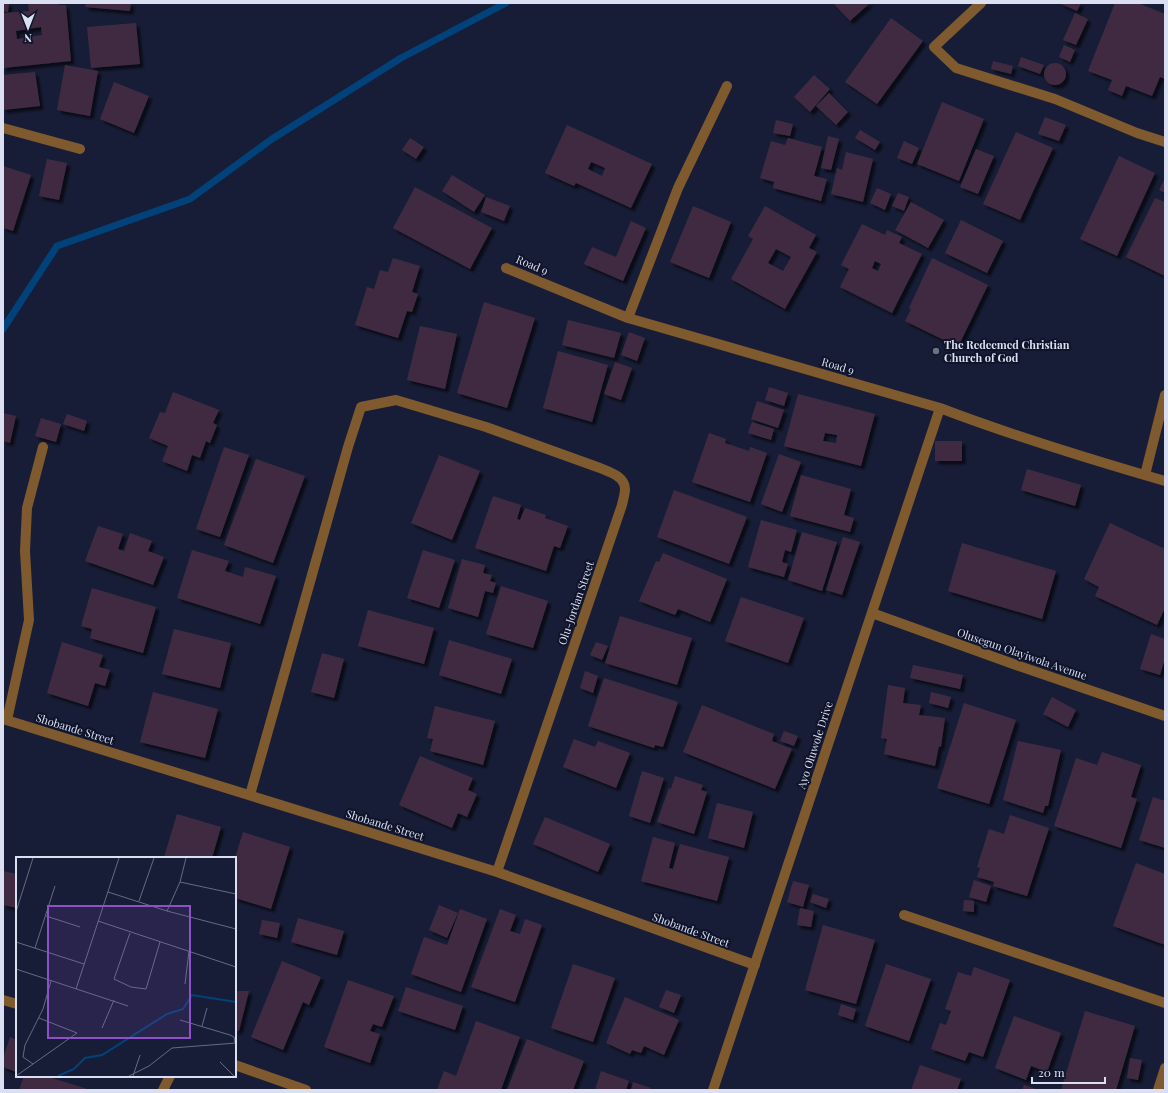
<svg xmlns="http://www.w3.org/2000/svg" width="1168" height="1093" viewBox="0 0 1168 1093" font-family="'Playfair Display',serif">
	<style>
		.lines { fill: none; stroke-linecap: round; stroke-linejoin: round }
		.stream { stroke: #02427a; stroke-width: 7 }
		.building { fill: #3f2c43; fill-rule: evenodd; filter: url(#shadow) }
		.minor { stroke: #7e5a2e; stroke-width: 10 }
		.worship-dot { fill: #6b7280; stroke: #0f142b; stroke-width: 1.5 }
		.labels { text-anchor: middle; stroke-width: 4; stroke-linejoin: round; paint-order: stroke }
		.street-label { font-size: 11px; fill: #dae0f1; stroke: #0f142b }
		.poi-label { font-size: 11px; font-weight: bold; fill: #dae0f1; stroke: #0f142b; text-anchor: start }
		.inset-river { fill: none; stroke: #02427a; stroke-width: 2 }
		.inset-road { fill: none; stroke: #656b81; stroke-width: 1 }
		.view { fill: #8e50c9; fill-opacity: 0.15; stroke: #8e50c9; stroke-width: 2 }
		.inset-edge { fill: none; stroke: #dae0f1; stroke-width: 2 }
	</style>
	<defs>
		<filter id="shadow"><feDropShadow dx="3.5" dy="3.5" stdDeviation="1" flood-color="#0009"/></filter>
	</defs>
	<rect width="100%" height="100%" fill="#171d36"/>
	<g class="lines">
		<path class="stream" d="M3 329 57 246 190 199 272 139 401 58 506 3"/>
	</g>
	<path class="building" d="M3 3H9L8 12 3 11Z
		M28 3H58L59 5H66L71 61 3 68 4 13 29 11ZM41 27 42 35 17 39 16 31Z
		M86 3H131L130 11 85 7Z
		M833 3H870L850 21Z
		M1059 3H1081L1077 11Z
		M1115 3H1138L1165 14V79L1160 77 1152 96 1126 86 1122 96 1108 90 1112 80 1088 71Z
		M1075 13 1088 19 1076 45 1063 40Z
		M891 18 923 41 877 104 845 82Z
		M136 23 140 64 91 68 87 27Z
		M1064 45 1075 50 1070 62 1059 57Z
		M1021 57 1044 65 1040 74 1018 66Z
		M993 61 1013 66 1011 74 991 69Z
		M1044 74a11 11 0 1 1 22 0a11 11 0 1 1-22 0Z
		M65 65 98 71 90 116 57 110Z
		M35 72 40 106 3 110V75Z
		M814 75 830 89 810 112 794 97Z
		M114 82 149 96 134 133 100 119Z
		M829 93 848 112 836 125 816 106Z
		M942 102 984 119 959 181 917 164Z
		M1045 117 1066 125 1059 141 1038 134Z
		M776 120 793 124 790 136 773 133Z
		M567 125 652 164 631 208 576 183 574 186 545 173ZM591 162 605 168 602 176 588 169Z
		M860 130 880 142 875 150 855 138Z
		M1016 132 1053 148 1020 220 983 204Z
		M828 136 839 139 831 170 821 168Z
		M410 138 424 147 416 159 402 150Z
		M788 138 822 147 814 176 827 179 821 201 773 188 774 182 760 178 771 141 785 145Z
		M904 141 919 148 912 164 897 158Z
		M976 149 994 156 978 194 960 187Z
		M846 152 873 159 863 202 831 194 837 168 842 170Z
		M1119 156 1155 173 1117 256 1080 239Z
		M47 159 67 163 59 200 39 196Z
		M3 166 31 175 13 231 3 228Z
		M452 175 485 195 474 212 442 191Z
		M1165 178V193L1159 190Z
		M415 187 492 228 470 269 393 228Z
		M877 188 891 194 885 210 870 203Z
		M898 193 909 197 904 211 892 206Z
		M486 197 510 206 504 221 481 212Z
		M1155 198 1165 202V276L1126 257Z
		M911 202 944 220 928 248 895 230Z
		M693 206 731 222 709 278 670 262Z
		M765 206 816 235 809 248 817 252 785 309 731 279 753 239 748 236ZM776 249 791 257 783 271 768 263Z
		M961 220 1003 241 987 273 945 253Z
		M631 221 646 228 623 281 584 264 592 247 616 257Z
		M862 224 885 235 887 230 902 237 899 243 922 254 892 313 840 287 849 269 841 265ZM875 261 881 264 878 271 872 268Z
		M393 258 420 266 412 292 418 294 412 312 407 311 398 338 355 325 367 287 374 289 380 270 388 272Z
		M932 258 988 285 958 347 905 321 911 309 909 308Z
		M484 302 535 318 507 408 457 393Z
		M568 320 621 333 614 358 562 345Z
		M420 326 457 334 445 389 407 380Z
		M629 332 645 338 637 361 621 355Z
		M558 351 608 365 592 422 543 408Z
		M615 362 632 368 621 400 604 394Z
		M769 387 788 393 784 406 765 400Z
		M173 392 219 410 213 423 217 425 210 443 206 441 200 458 192 455 187 471 162 461 168 446 149 438 160 412 165 413Z
		M798 394 875 414 861 466 784 446ZM825 433 837 435 836 443 823 441Z
		M757 401 784 410 778 428 751 419Z
		M3 413 16 416 10 443 3 441Z
		M67 414 87 421 84 431 63 424Z
		M41 418 61 424 56 442 35 436Z
		M752 422 774 429 771 440 748 433Z
		M709 433 726 439 725 443 749 451 750 447 767 453 750 502 692 482Z
		M935 441H962V461H935Z
		M224 447 249 455 220 537 196 529Z
		M779 454 801 462 782 512 761 504Z
		M439 455 480 471 452 540 411 523Z
		M256 459 305 476 273 563 224 545Z
		M1027 469 1081 485 1075 506 1021 490Z
		M801 475 851 489 844 515 854 518 850 532 790 516Z
		M674 490 747 517 729 564 657 537Z
		M493 496 521 505 517 519 520 520 525 508 546 515 545 518 568 526 560 548 554 546 546 571 475 548Z
		M761 520 797 530 791 552 785 550 782 562 788 564 784 577 748 567Z
		M1110 523 1165 549V608L1157 625 1095 596 1099 587 1084 579Z
		M98 526 123 534 118 549 124 551 130 533 152 541 148 551 164 557 153 585 85 561Z
		M802 532 837 542 822 591 788 580Z
		M843 537 860 542 842 595 826 590Z
		M962 543 1056 571 1042 619 948 591Z
		M192 550 229 561 225 571 243 577 245 567 276 576 260 624 177 598Z
		M423 550 455 560 439 608 407 598Z
		M663 553 727 579 710 622 678 609 675 615 639 601 656 561 659 562Z
		M462 559 485 565 483 573 492 575 490 581 496 583 493 593 485 591 478 617 448 608Z
		M501 586 548 601 533 648 486 634Z
		M92 588 156 607 143 653 90 638 92 629 81 626Z
		M741 597 804 618 788 663 725 641Z
		M368 610 434 628 424 664 358 646Z
		M620 616 692 638 677 685 605 663Z
		M174 629 231 643 220 688 162 674Z
		M1151 634 1165 639V658L1160 675 1140 669Z
		M449 640 512 659 501 694 439 675Z
		M62 642 103 655 99 667 110 670 105 686 95 683 88 706 47 693Z
		M596 642 608 646 602 660 590 655Z
		M322 653 344 659 334 698 311 692Z
		M913 665 963 675 960 689 910 678Z
		M585 671 598 676 593 693 580 688Z
		M604 678 678 702 663 747 655 745 654 748 588 726Z
		M888 685 905 688 903 703 921 705 919 715 945 718 941 747 939 746 935 766 884 754 887 739 881 738Z
		M153 692 218 709 205 758 140 742Z
		M931 692 951 697 948 708 929 703Z
		M1052 697 1076 710 1068 727 1043 714Z
		M964 703 1016 720 989 804 937 788Z
		M702 705 774 734 772 741 792 749 775 789 683 752Z
		M435 706 495 721 483 765 430 751 433 739 427 738Z
		M784 731 798 736 794 746 780 741Z
		M574 739 595 747 598 741 630 753 616 788 563 767Z
		M1018 741 1061 750 1048 806H1045L1043 813 1003 800Z
		M1102 752 1141 765 1131 797 1137 799 1121 848 1054 826 1076 758 1097 765Z
		M420 756 473 778 468 790 477 794 467 817 458 813 452 828 399 805Z
		M642 771 664 778 650 823 629 816Z
		M675 776 703 785 701 790 707 792 694 834 657 822 669 788 671 789Z
		M1153 797 1165 801V848L1139 840Z
		M717 803 753 812 744 848 708 838Z
		M177 814 221 827 212 858H168L164 857Z
		M1010 815 1049 828 1027 896 993 886 994 882 977 877 980 868 977 867 989 829 1004 834Z
		M545 817 610 844 598 872 533 844Z
		M243 832 290 847 271 909 235 898V858Z
		M653 837 675 843 669 868 673 869 680 844 729 857 717 901 641 881Z
		M1136 863 1165 874V945L1113 926Z
		M3 871 17 874V908L3 905Z
		M974 880 991 886 986 902 969 897Z
		M793 881 809 885 803 907 787 902Z
		M813 894 829 899 826 908 810 902Z
		M964 900 974 901V912L963 911Z
		M439 905 458 913 447 938 429 930Z
		M800 908 814 911 811 927 797 925Z
		M460 909 487 919 461 992 411 974 424 937 447 945Z
		M500 909 516 915 510 931 520 934 525 919 542 925 515 1002 471 987Z
		M298 918 344 931 337 955 291 942Z
		M262 920 280 923 277 938 259 934Z
		M823 925 875 940 856 1004 805 990Z
		M282 961 321 977 309 1005 303 1002 283 1050 251 1037Z
		M573 964 615 978 593 1042 551 1028Z
		M886 964 931 979 909 1041 865 1026Z
		M974 967 1010 980 983 1057 969 1052 965 1061 931 1049 940 1023 946 1025 951 1011 945 1009 958 972 971 976Z
		M348 980 394 996 382 1027 373 1024 370 1031 380 1034 370 1063 324 1047Z
		M406 987 463 1006 455 1030 398 1011Z
		M666 990 681 995 674 1013 659 1007Z
		M235 991H249L239 1031 235 1030Z
		M625 997 679 1020 664 1055 644 1046 641 1053 632 1050 630 1054 606 1043Z
		M841 1004 856 1009 853 1020 838 1015Z
		M1085 1011 1135 1026 1116 1090H1061Z
		M1014 1016 1061 1033 1047 1072 1031 1066 1026 1080 995 1068Z
		M476 1021 520 1037 501 1090H437L444 1071 456 1076Z
		M10 1037 17 1040 16 1072 3 1067V1058Z
		M527 1039 584 1061 573 1090H507Z
		M1130 1058 1142 1060 1138 1080 1127 1078Z
		M920 1065 961 1079 957 1090H911Z
		M601 1071 629 1081 626 1090H595Z
		M24 1076H45L91 1090H19Z
		M633 1082 651 1088V1090H631Z
		M1024 1085 1039 1090H1022Z"/>
	<g class="lines">
		<path class="minor" d="M981 3 934 47 956 68 1055 99 1137 133 1165 142
			M3 128 80 149
			M506 268 628 318 940 408C1013 436 1089 459 1165 481
			M628 318 678 188 727 86
			M1145 475 1165 395
			M872 613 1016 665 1165 716
			M3 719 497 872 755 965
			M7 720 29 620 25 551 27 508 43 447
			M250 795 348 447 361 407 396 400 486 427 600 468C609 472 625 476 625 489 625 494 623 500 622 505L497 872
			M904 915 1165 1003
			M3 1000 17 1004
			M235 1065 306 1090
			M163 1090 170 1076
			M713 1090 940 408
			M1158 1090 1165 1068"/>
	</g>
	<circle class="worship-dot" cx="936" cy="351" r="4"/>
	<g class="labels">
		<g class="street-label">
			<text transform="translate(532 265) rotate(23)" y="4">Road 9</text>
			<text transform="translate(838 366) rotate(16)" y="4">Road 9</text>
			<text transform="translate(576 603) rotate(-71)" y="4">Olu-Jordan Street</text>
			<text transform="translate(1022 654) rotate(19)" y="4">Olusegun Olayiwola Avenue</text>
			<text transform="translate(75 729) rotate(17)" y="4">Shobande Street</text>
			<text transform="translate(815 745) rotate(-72)" y="4">Ayo Oluwole Drive</text>
			<text transform="translate(385 825) rotate(17)" y="4">Shobande Street</text>
			<text transform="translate(691 930) rotate(20)" y="4">Shobande Street</text>
		</g>
		<g class="poi-label">
			<text x="944" y="349">The Redeemed Christian<tspan x="944" dy="13">Church of God</tspan></text>
		</g>
	</g>
	<g transform="translate(16 857)">
		<rect width="220" height="220" fill="#171d36"/>
		<path class="inset-river" d="M42 219 58 212 69 201 86 198 151 157 167 152 176 138 220 145"/>
		<path class="inset-road" d="M164 25 220 37M92 35 151 54 220 72M123 44 138 1M151 54 164 25 170 1M0 55 17 1M30 59 64 70M82 64 220 110M114 76 98 122 115 130 130 132 144 85M0 85 68 107M19 91 39 29M0 112 112 149M169 127 173 94M60 132 103 1M164 163 214 178 218 180 219 186M186 169 191 151M86 171 98 143M204 205 218 219M17 207 7 200 9 188 27 152 35 124M0 219 61 176 23 161M113 219 133 209 156 191 220 186M117 219 124 198"/>
		<path class="view" d="M32 49H174V181H32Z"/>
		<rect width="220" height="220" class="inset-edge"/>
	</g>
	<rect width="1168" height="1093" fill="none" stroke="#dae0f1" stroke-width="8"/>
	<g transform="translate(28 28) rotate(180)" stroke="#0f142b" stroke-width="3" paint-order="stroke">
	<path d="M0-3L7 15L0 10L-7 15Z" fill="#dae0f1"/>
	<text y="-6" font-size="11" font-weight="bold" text-anchor="middle" fill="#dae0f1">N</text>
	</g>
	<path d="M1032 1077v6h73v-6" fill="none" stroke="#dae0f1" stroke-width="2"/>
	<text x="1038" y="1077" font-size="12" fill="#dae0f1" stroke="#0f142b" stroke-width="3" paint-order="stroke">20 m</text>
</svg>
